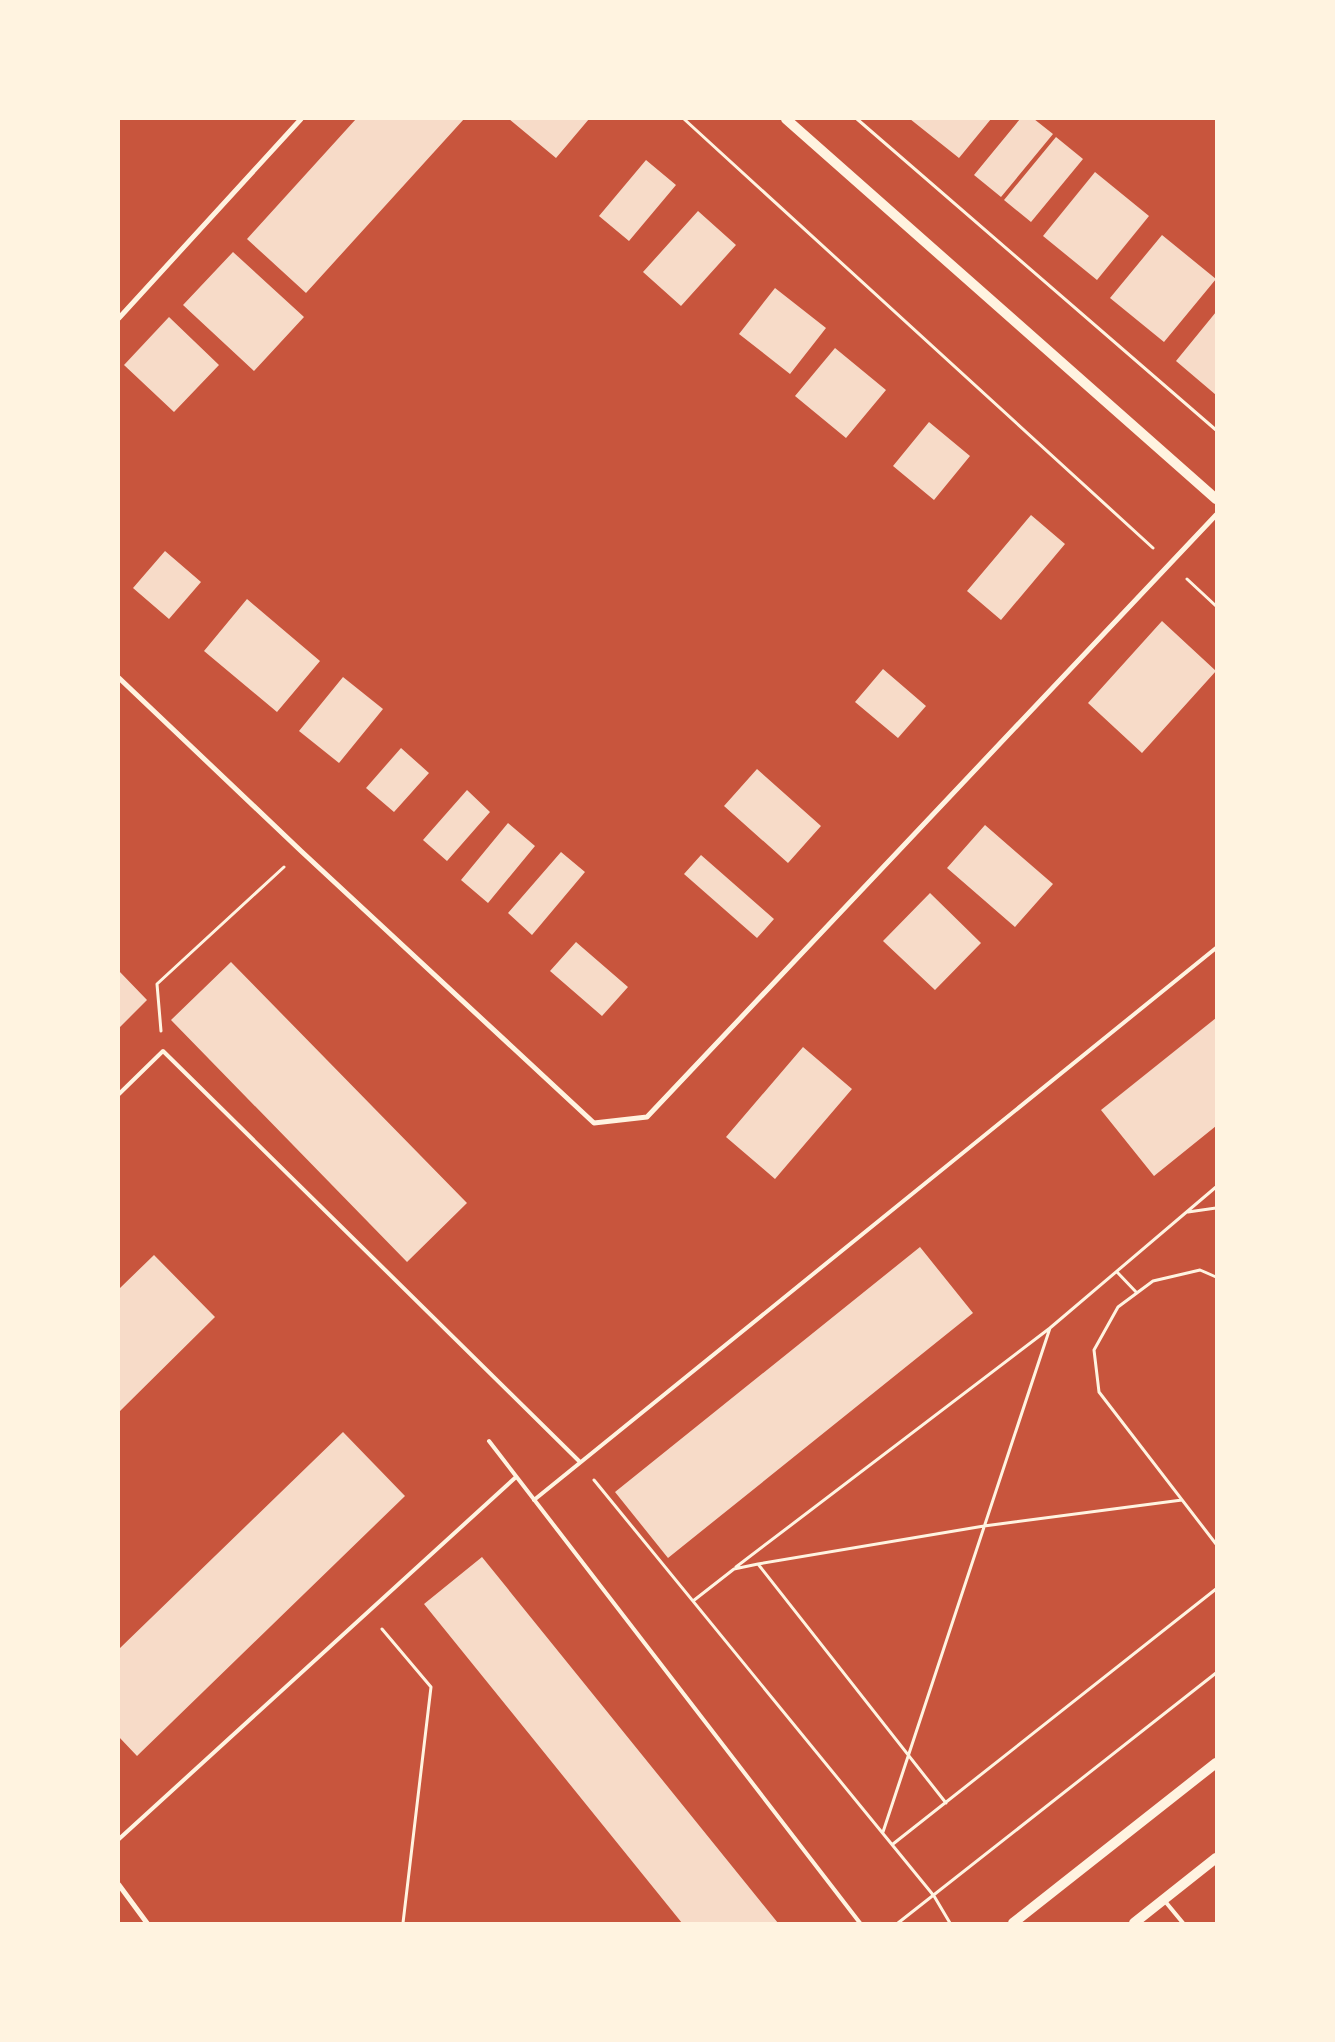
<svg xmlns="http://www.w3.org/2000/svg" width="1335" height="2042" viewBox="0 0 1335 2042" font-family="'Exo 2',sans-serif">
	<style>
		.building { fill: #f7dbc8 }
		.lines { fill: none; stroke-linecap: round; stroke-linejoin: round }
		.path { stroke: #fff3e0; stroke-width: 3 }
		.service { stroke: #fff3e0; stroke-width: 4 }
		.minor { stroke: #fff3e0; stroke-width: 5 }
		.secondary { stroke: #fff3e0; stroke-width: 10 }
	</style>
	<rect width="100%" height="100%" fill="#c8553d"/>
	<path class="building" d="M356 119H464L306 293 247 239Z
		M509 119H589L556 158Z
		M910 119H991L959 158Z
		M1020 119H1034L1053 134 1001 197 974 175Z
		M1056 137 1083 159 1031 222 1004 200Z
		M646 160 676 185 629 241 599 216Z
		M1095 172 1149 216 1097 280 1043 236Z
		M698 211 736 245 681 306 643 272Z
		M1162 235 1216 279 1164 342 1110 298Z
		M233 252 304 317 254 371 183 305Z
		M775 288 826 328 790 374 739 334Z
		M1216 312V395L1176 361Z
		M169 317 219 365 174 412 124 365Z
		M835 348 886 390 846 438 795 396Z
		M929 422 970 456 934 500 893 466Z
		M1031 515 1065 544 1001 620 967 591Z
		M165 551 201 582 169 619 133 588Z
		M247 599 320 661 277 712 204 651Z
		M1162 621 1216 671 1142 753 1088 703Z
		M883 669 926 706 898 738 855 702Z
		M343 677 383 709 339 763 299 731Z
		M401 748 429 773 394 812 366 788Z
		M757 769 821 826 788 863 724 806Z
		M467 790 490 812 447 861 423 840Z
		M508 823 535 846 488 903 461 880Z
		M985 825 1053 884 1015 927 947 868Z
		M561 852 585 872 532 935 508 913Z
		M701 855 774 919 757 938 684 874Z
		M930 893 981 943 935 990 883 941Z
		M576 942 628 987 602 1016 550 971Z
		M231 962 467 1203 407 1262 171 1020Z
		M119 971 147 1000 119 1028Z
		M1216 1018V1126L1154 1176 1101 1110Z
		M803 1047 852 1089 775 1179 726 1137Z
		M920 1247 973 1313 668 1558 615 1492Z
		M154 1255 215 1317 119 1412V1289Z
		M343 1432 405 1496 137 1756 119 1737V1649Z
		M482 1557 778 1923H682L424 1604Z"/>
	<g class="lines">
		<path class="path" d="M684 119 1153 548
			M857 119 1216 430
			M1187 579 1216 606
			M161 1031 157 984 284 867
			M1188 1212 1216 1208
			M1117 1272 1137 1293
			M1216 1277 1200 1270 1153 1281 1118 1307 1094 1350 1099 1392 1216 1544
			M594 1480 934 1896 950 1923
			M758 1564 946 1803
			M736 1567 1050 1328
			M693 1601 734 1569 758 1564 984 1526 1182 1500
			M382 1629 431 1687 403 1923
			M883 1832 1050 1328 1216 1187
			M893 1844 1216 1589
			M898 1923 1216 1673"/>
		<path class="service" d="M119 1094 163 1051 580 1462
			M489 1441 860 1923
			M534 1500 1216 948
			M119 1839 516 1477
			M1164 1900 1183 1923"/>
		<path class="minor" d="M119 318 301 119
			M119 678 301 851 594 1123 647 1117 1216 515
			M119 1885 147 1923"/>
		<path class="secondary" d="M786 119 1216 499
			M1013 1923 1216 1763
			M1134 1923 1216 1858"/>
	</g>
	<rect width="1335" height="2042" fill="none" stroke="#fff3e0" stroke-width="240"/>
</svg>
